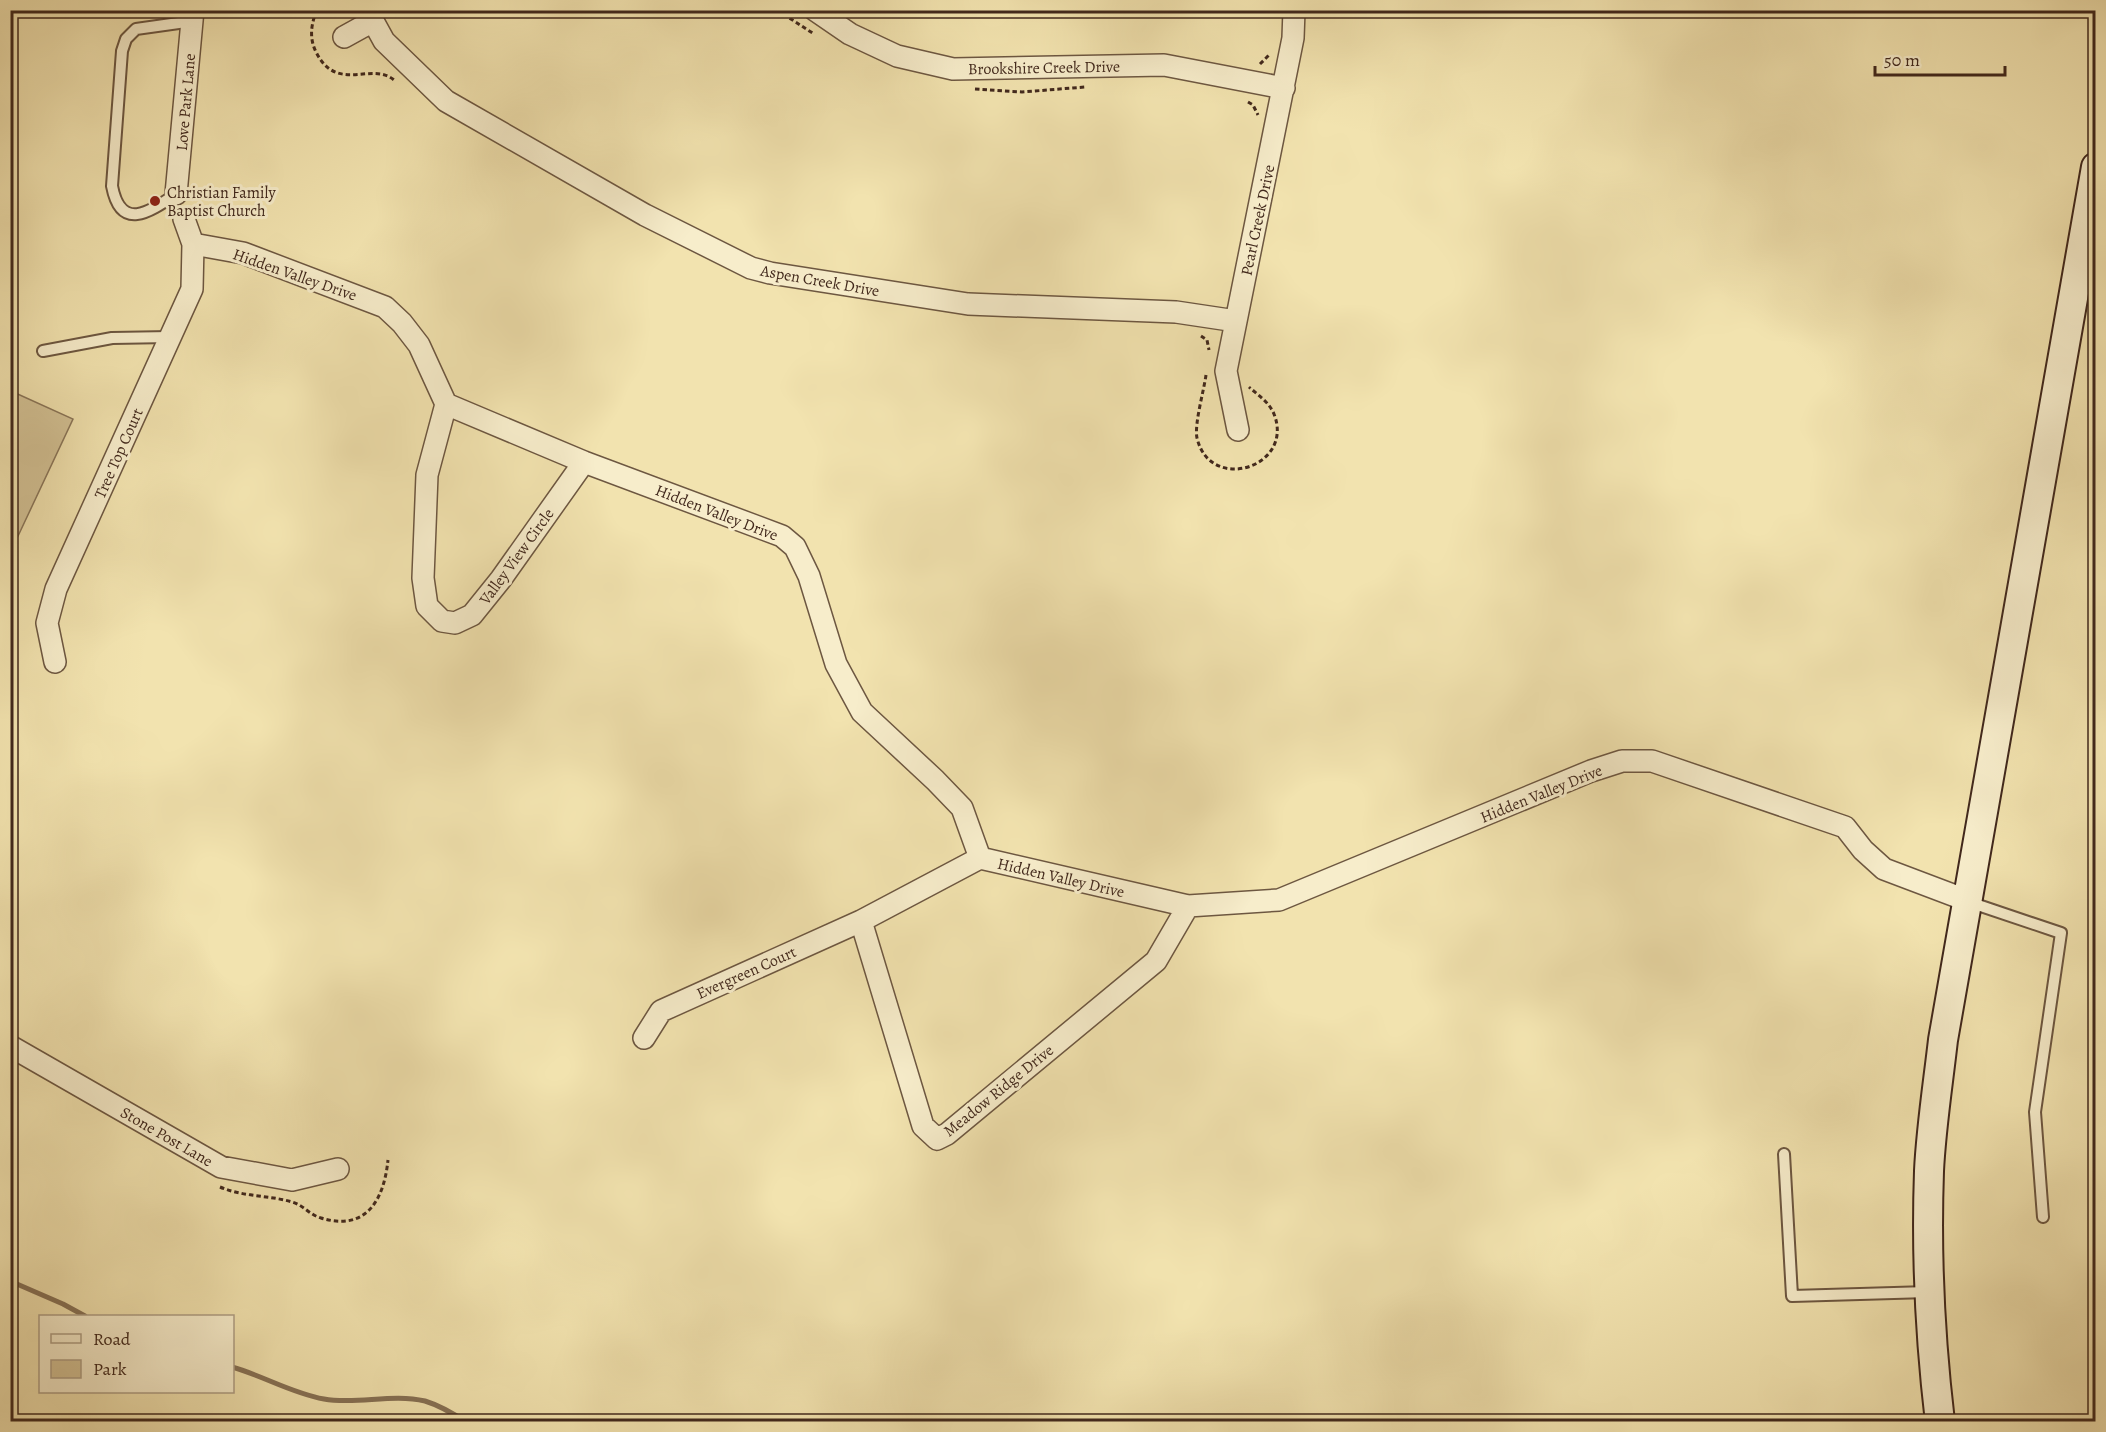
<svg xmlns="http://www.w3.org/2000/svg" width="2106" height="1432" viewBox="0 0 2106 1432" font-family="Alegreya,serif">
	<style>
		.green { fill: #d4c396; stroke: #8a7659; stroke-width: 1.5 }
		.lines { fill: none; stroke-linecap: round; stroke-linejoin: round }
		.stream { stroke: #877256; stroke-width: 5 }
		.lane-casing { stroke: #6d5741; stroke-width: 14 }
		.street-casing { stroke: #6d5741; stroke-width: 24 }
		.secondary-casing { stroke: #41281c; stroke-width: 32 }
		.path { stroke: #41281c; stroke-width: 3; stroke-dasharray: 4.5 3; stroke-linecap: butt }
		.lane { stroke: #f7edcb; stroke-width: 10 }
		.street { stroke: #f7edcb; stroke-width: 21 }
		.secondary { stroke: #f7edcb; stroke-width: 28 }
		.poi-dot { fill: #8f2418; stroke: #f7edcb; stroke-width: 2 }
		.labels { text-anchor: middle; stroke-width: 6; stroke-linejoin: round; paint-order: stroke }
		.street-label { font-size: 16px; fill: #41281c; stroke: #f7edcb }
		.poi-label { font-size: 16px; fill: #41281c; stroke: #f7edcb; text-anchor: start }
	</style>
	<rect width="100%" height="100%" fill="#f2e3af"/>
	<filter id="stains"><feTurbulence type="fractalNoise" baseFrequency=".00333" numOctaves="4"/><feColorMatrix values="0 0 0 0 .2 0 0 0 0 .09 0 0 0 0 .02 0 0 0 .5 -.17"/></filter>
	<radialGradient id="worn" r=".72"><stop offset=".6" stop-color="#630" stop-opacity="0"/><stop offset="1" stop-color="#630" stop-opacity=".3"/></radialGradient>
	<path class="green" d="M11 391 73 419 11 551Z"/>
	<g class="lines">
		<path class="stream" d="M10 1281 63 1304 85 1316
			M232 1367C264 1376 291 1393 324 1399 357 1405 392 1393 425 1401 438 1405 454 1414 466 1422"/>
		<g class="lane-casing">
			<path id="lane" d="M176 194C151 211 121 233 112 186L122 51 126 39 136 29 193 21
				M43 351 112 338 170 337
				M1969 902 2061 933 2035 1112 2043 1217
				M1784 1154 1792 1296 1928 1292"/>
		</g>
		<g class="street-casing">
			<path id="street" d="M367 10 384 41 446 101 645 215 751 268 770 273 968 304 1176 312 1236 321
				M815 10 850 34 897 56 953 69 1164 65 1284 88
				M344 37 373 21
				M176 194 193 10
				M193 244 243 253 385 307 402 323 419 345 446 404 584 462 782 536 795 547 809 576 836 664 862 712 935 780 962 808 980 858
				M446 404 427 475 423 578 427 606 442 621 455 623 472 615 501 579 584 462
				M1238 430 1226 371 1293 38 1294 10
				M55 662 47 623 56 589 192 289 193 244 184 219
				M980 858 1188 906 1279 900 1591 771 1622 761H1652L1845 827 1863 850 1884 869 1966 900
				M980 858 861 921 923 1126 937 1139 947 1134 1156 961 1188 906
				M644 1038 661 1011 861 921
				M10 1046 221 1167 292 1180 338 1169"/>
		</g>
		<g class="secondary-casing">
			<path id="secondary" d="M1940 1422C1930 1338 1926 1255 1929 1171 1931 1128 1938 1084 1943 1040L2096 167"/>
		</g>
		<path class="path" d="M317 10C311 24 309 38 316 52 337 94 371 61 394 80
			M777 10 814 34
			M1260 64 1270 54
			M975 89 1022 92 1085 87
			M1248 102 1253 105 1258 115
			M1201 336 1207 340 1209 350
			M1206 375C1204 390 1194 425 1197 438 1210 494 1295 467 1274 414 1269 402 1258 395 1249 387
			M220 1187C243 1197 269 1195 292 1202 303 1205 310 1215 321 1218 367 1232 384 1199 388 1160"/>
		<use href="#lane" class="lane"/>
		<use href="#street" class="street"/>
		<use href="#secondary" class="secondary"/>
	</g>
	<circle class="poi-dot" cx="155" cy="201" r="6"/>
	<g class="labels">
		<g class="street-label">
			<text transform="translate(1044 67) rotate(-1)" y="6">Brookshire Creek Drive</text>
			<text transform="translate(185 102) rotate(-85)" y="6">Love Park Lane</text>
			<text transform="translate(1257 220) rotate(-78)" y="6">Pearl Creek Drive</text>
			<text transform="translate(295 274) rotate(19)" y="6">Hidden Valley Drive</text>
			<text transform="translate(820 280) rotate(10)" y="6">Aspen Creek Drive</text>
			<text transform="translate(118 453) rotate(-66)" y="6">Tree Top Court</text>
			<text transform="translate(717 512) rotate(21)" y="6">Hidden Valley Drive</text>
			<text transform="translate(516 556) rotate(-54)" y="6">Valley View Circle</text>
			<text transform="translate(1541 793) rotate(-22)" y="6">Hidden Valley Drive</text>
			<text transform="translate(1061 877) rotate(13)" y="6">Hidden Valley Drive</text>
			<text transform="translate(746 972) rotate(-24)" y="6">Evergreen Court</text>
			<text transform="translate(998 1090) rotate(-39)" y="6">Meadow Ridge Drive</text>
			<text transform="translate(167 1136) rotate(30)" y="6">Stone Post Lane</text>
		</g>
		<g class="poi-label">
			<text x="167" y="198">Christian Family<tspan x="167" dy="18">Baptist Church</tspan></text>
		</g>
	</g>
	<rect width="2106" height="1432" fill="none" stroke="#f2e3af" stroke-width="36"/>
	<rect x="12" y="12" width="2082" height="1408" fill="none" stroke="#41281c" stroke-width="3"/>
	<rect x="18" y="18" width="2070" height="1396" fill="none" stroke="#41281c" stroke-width="1.5"/>
	<rect x="39" y="1315" width="195" height="78" fill="#f7edcb" stroke="#ae9e85" stroke-width="1.5"/>
	<rect x="51" y="1334" width="30" height="9" fill="#f7edcb" stroke="#ae9e85" stroke-width="1.5"/>
	<text x="93" y="1345" font-size="18" fill="#41281c">Road</text>
	<rect x="51" y="1360" width="30" height="18" fill="#d4c396" stroke="#ae9e85" stroke-width="1.5"/>
	<text x="93" y="1375" font-size="18" fill="#41281c">Park</text>
	<path d="M1875 66v9h130v-9" fill="none" stroke="#41281c" stroke-width="3"/>
	<text x="1884" y="66" font-size="18" fill="#41281c" stroke="#f7edcb" stroke-width="4.5" paint-order="stroke">50 m</text>
	<rect width="100%" height="100%" filter="url(#stains)"/>
	<rect width="100%" height="100%" fill="url(#worn)"/>
</svg>
